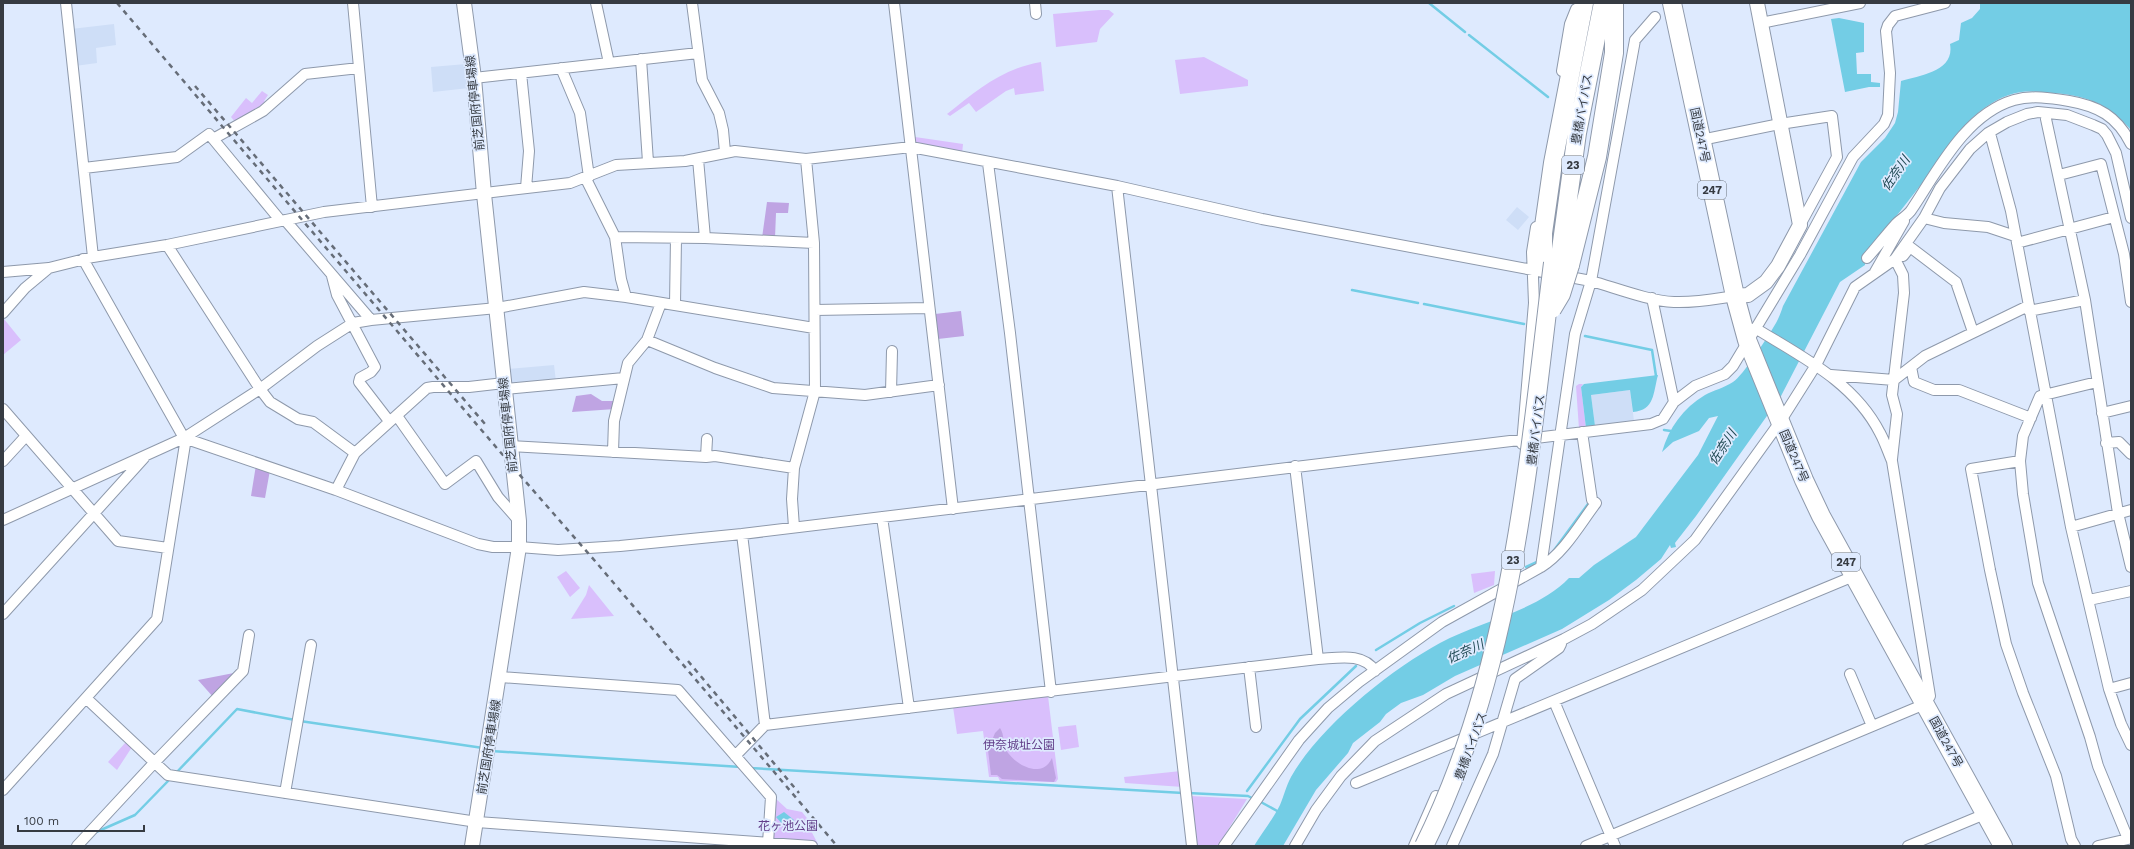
<svg xmlns="http://www.w3.org/2000/svg" width="2134" height="849" viewBox="0 0 2134 849" font-family="'Work Sans','Noto Sans JP',sans-serif">
	<style>
		.built { fill: #cedef7 }
		.green { fill: #d9bffc }
		.forest { fill: #bfa4e3 }
		.water { fill: #73cde5 }
		.lines { fill: none; stroke-linecap: round; stroke-linejoin: round }
		.stream { stroke: #73cde5; stroke-width: 2.5 }
		.street-casing { stroke: #8e99ab; stroke-width: 12 }
		.secondary-casing { stroke: #8e99ab; stroke-width: 16 }
		.highway-casing { stroke: #8e99ab; stroke-width: 20 }
		.street { stroke: #fff; stroke-width: 10 }
		.secondary { stroke: #fff; stroke-width: 14 }
		.highway { stroke: #fff; stroke-width: 18 }
		.rail { stroke: #666d78; stroke-width: 2.5; stroke-dasharray: 5 5; stroke-linecap: butt }
		.highway-bridge-casing { stroke: #8e99ab; stroke-width: 20; stroke-linecap: butt }
		.highway-bridge { stroke: #fff; stroke-width: 18 }
		.labels { text-anchor: middle; stroke-width: 3.5; stroke-linejoin: round; paint-order: stroke }
		.shield { fill: #deeafe; stroke: #68707a; stroke-width: 1 }
		.shield-label { font-size: 11px; font-weight: bold; fill: #363b42 }
		.street-label { font-size: 12px; fill: #363b42; stroke: #deeafe }
		.park-label { font-size: 12px; fill: #623e89; stroke: #deeafe }
		.water-label { font-size: 13px; font-style: italic; fill: #234c56; stroke: #deeafe }
	</style>
	<rect width="100%" height="100%" fill="#deeafe"/>
	<path class="built" d="M114 24 116 45 96 48 97 63 75 66 71 29Z
		M466 64 469 88 433 92 431 67Z
		M1517 207 1529 217 1518 230 1506 220Z
		M554 365 556 382 510 386 508 369Z
		M1630 390 1634 421 1595 426 1591 395Z"/>
	<path class="green" d="M1100 10H1109L1114 14 1100 29 1097 42 1056 47 1053 14Z
		M1204 57 1248 80V86L1180 94 1175 60Z
		M1041 62 1044 91 1015 95 1014 88 1006 91 976 112 969 103 950 116 947 114C978 90 1001 69 1041 62Z
		M262 91 268 95 264 101 269 105 237 124 231 117 246 98 252 103Z
		M915 137 963 144 962 154 912 145 911 140Z
		M4 319 21 340 3 355V320Z
		M1579 384H1583L1581 387 1586 428 1579 429 1576 386Z
		M566 571 580 588 570 597 557 577Z
		M1495 571 1494 585 1474 593 1471 574Z
		M589 585 614 616 571 619 586 595Z
		M1048 696 1058 779 1056 782 1000 781 998 777H989L983 731 957 734 953 707Z
		M1076 725 1079 747 1061 750 1058 727Z
		M126 742 132 747 117 770 108 762Z
		M1181 771 1183 787 1125 783 1124 777Z
		M1191 796 1247 799 1218 846H1196Z
		M775 798 787 809 802 812 811 823 810 829 818 844 774 841 771 837Z"/>
	<path class="forest" d="M767 202 789 203 788 213H776L775 238H762Z
		M961 311 964 336 938 339 935 314Z
		M591 394 602 401H617L615 409 572 412 576 396Z
		M256 465 270 470 265 498 251 496Z
		M239 672 214 698 198 680Z
		M1000 728C1005 735 1002 743 1006 750 1015 765 1042 780 1052 758L1056 778 1054 782 1002 779 997 775H991L988 750 995 733Z"/>
	<path class="water" d="M1980 3H2131V130C2108 104 2086 95 2052 93 2042 92 2031 91 2021 92 1986 97 1953 133 1938 163L1865 256V265L1840 282 1781 396 1696 516 1675 543 1676 547 1671 548 1670 545 1661 559 1636 580 1609 600 1562 629 1455 676 1423 695 1401 703 1386 714 1380 722 1353 743 1348 753 1316 790 1283 846H1254C1262 833 1273 819 1280 805 1284 796 1286 786 1291 777 1319 727 1390 670 1440 643 1480 621 1536 612 1569 578H1579L1594 565 1636 537 1698 455 1718 416 1709 418 1699 431 1673 442 1662 452C1669 428 1683 408 1705 395 1714 390 1724 388 1733 382 1743 376 1769 335 1776 323 1779 318 1781 312 1783 306L1861 162 1885 138 1895 123 1898 112 1901 81C1921 75 1955 71 1950 44L1959 40 1961 23 1972 18 1980 9Z
		M1839 18 1864 23V52L1856 53 1857 74H1871V82L1880 83V87H1869L1845 92 1831 19Z
		M1658 375C1653 393 1655 410 1633 412L1630 390 1591 395 1595 426 1586 428 1581 387 1584 384Z
		M784 812 794 820V824L785 827 776 817Z"/>
	<g class="lines">
		<path class="stream" d="M1429 3 1465 32
			M1469 35 1548 97
			M1352 290 1418 303
			M1424 304 1524 324
			M1585 336 1652 350 1656 376 1654 378
			M1664 430 1671 431
			M1552 553 1588 504
			M1526 567 1537 562
			M1376 650 1420 623 1454 606
			M300 721 483 748
			M491 751 741 767
			M750 768 1183 793
			M175 774 237 709 295 720
			M1247 791 1300 719 1356 666
			M1188 793 1248 796 1254 799
			M1259 801 1279 812
			M94 833 135 815 170 779"/>
		<g class="street-casing">
			<path id="street" d="M66 3 93 257
				M353 3 372 207
				M596 3 609 63
				M692 3 702 80 719 113 723 130 725 152
				M894 3 953 509
				M1035 3 1036 14
				M1761 23 1860 3
				M641 59 648 162
				M561 68 580 113 589 177
				M1562 71 1570 24 1576 9
				M521 73 529 151 526 188
				M474 78 698 53
				M2046 119 2085 300 2118 513 2131 567
				M1988 133 1991 137 2011 211 2071 527 2109 689 2121 724 2131 745
				M213 139 263 111 305 74 359 68
				M1701 140 1780 124 1832 116 1837 157 1800 225
				M698 159 705 238
				M988 163 1010 333 1051 692
				M84 168 177 157 209 134 280 220
				M2059 175 2101 164 2124 254 2131 302
				M586 179 615 237 621 279 626 297
				M1117 186 1192 846
				M1924 218 1944 223 1988 227 2015 236
				M285 220 371 320
				M615 237 705 238 814 243
				M2017 243 2114 217
				M167 245 260 389 270 402 298 419 313 422 355 453
				M1903 256 1910 247 1956 282 1973 332
				M1867 258C1877 247 1885 236 1895 225 1900 219 1908 216 1912 209 1938 170 1966 114 2014 100 2032 95 2051 98 2069 101 2098 106 2117 116 2131 144
				M3 272 49 268 93 257 167 245 324 212 570 183 616 165 685 161 735 151 806 159 911 147 1117 186 1262 219 1591 281 1635 40 1655 17
				M1875 272 1904 221
				M332 276 337 295 375 367 371 372 360 378 359 382 389 421
				M1652 298 1674 402
				M675 305 676 238
				M815 310 929 308
				M2029 311 2085 300
				M3 313 25 288 49 268
				M647 340 715 368 773 388 865 395 939 385
				M1911 367 1914 382 1934 390H1959L2031 418
				M1831 375 1894 380 1925 356 2028 306
				M2097 382 2040 396 2023 436 2020 461 2023 494 2038 583 2090 737 2098 766 2128 839 2098 846
				M505 389 624 378
				M891 392 892 351
				M3 409 118 541 168 548
				M2102 413 2131 406
				M397 416 445 484 476 461 498 497 519 521
				M184 438 336 490 478 544 493 547H519L558 550 620 546 742 534 1651 424 1663 419 1674 402 1695 386 1725 374 1733 366 1800 255 1853 157 1884 124 1888 115 1890 73 1886 31 1888 25 1895 16 1945 3
				M2106 443 2119 442 2131 454
				M1522 444 1534 303 1532 252 1536 227
				M510 446 706 457 715 456 794 468
				M613 452 614 421 628 363 647 340 661 303
				M706 457 707 439
				M1892 459 1897 414 1892 395 1904 293 1903 275 1895 259
				M3 461 26 436
				M2020 461 1971 469 1990 570 2006 644 2023 693 2056 776 2071 839 2075 846
				M1295 466 1318 659
				M336 490 355 453 427 388 433 387H469L504 383
				M882 517 909 708
				M3 520 184 438 260 389 317 346 353 323 371 320 497 308 584 292 626 297 814 328
				M794 527 792 499 794 468 815 391 814 243 806 159
				M2071 527 2131 510
				M742 534 765 725
				M1541 567 1575 334 1591 281C1616 288 1649 301 1674 302 1695 303 1715 299 1735 296
				M2089 600 2131 591
				M3 614 144 458
				M1249 667 1256 727
				M1850 674 1872 726
				M500 677 678 690 771 797 768 843
				M2109 689 2131 683
				M87 699 168 775 477 822 812 846
				M1554 701 1615 846
				M735 756 765 725 1318 659C1338 658 1363 652 1375 671
				M1356 783 1854 576
				M3 790 157 619 185 444 184 438 83 259
				M285 793 311 645
				M77 846 154 763 243 671 249 635
				M1224 846 1299 740 1328 708 1359 682 1442 622 1541 567C1564 553 1580 524 1596 503L1592 500 1582 432
				M1295 846 1316 810 1341 776 1375 741 1446 694 1564 639 1592 624 1642 590 1695 540 1780 422 1816 365 1855 287 1895 259 1924 218 1940 188 1970 149 1988 133 2007 122 2027 114 2038 112 2067 115 2093 125 2102 129 2107 135 2116 153 2131 218
				M1414 846 1436 796
				M1452 846 1493 754 1515 679 1559 648 1561 644
				M1586 846 1925 704 1930 696 1892 461C1888 452 1885 442 1880 433 1854 382 1802 357 1755 328
				M1908 846 1985 814"/>
		</g>
		<g class="secondary-casing">
			<path id="secondary" d="M464 3 474 78 484 194 519 521V547L472 846
				M1735 296 1748 295 1766 282 1778 266 1800 225 1757 3"/>
		</g>
		<g class="highway-casing">
			<path id="highway" d="M1672 3 1735 296 1747 340 1804 480 1821 516 2003 846
				M1543 262V233L1553 163 1584 3
				M1559 264 1577 133 1603 3
				M1570 265 1597 157 1614 53V3"/>
		</g>
		<use href="#street" class="street"/>
		<use href="#secondary" class="secondary"/>
		<use href="#highway" class="highway"/>
		<path class="rail" d="M117 3 525 481 595 561 837 846
			M195 86 485 424
			M688 661 799 793"/>
		<g class="highway-bridge-casing">
			<path id="highway-bridge" d="M1552 309 1561 294 1570 265
				M1424 846C1514 664 1528 461 1553 263"/>
		</g>
		<use href="#highway-bridge" class="highway-bridge"/>
	</g>
	<g class="labels">
		<g class="shield">
			<rect x="1562" y="156" width="22" height="18" rx="3"/>
			<rect x="1698" y="181" width="28" height="18" rx="3"/>
			<rect x="1502" y="551" width="22" height="18" rx="3"/>
			<rect x="1832" y="553" width="28" height="18" rx="3"/>
		</g>
		<g class="shield-label">
			<text x="1573" y="169">23</text>
			<text x="1712" y="194">247</text>
			<text x="1513" y="564">23</text>
			<text x="1846" y="566">247</text>
		</g>
		<g class="street-label">
			<text transform="translate(475 103) rotate(-96)" y="4">前芝国府停車場線</text>
			<text transform="translate(1582 109) rotate(-80)" y="4">豊橋バイパス</text>
			<text transform="translate(1700 135) rotate(78)" y="4">国道247号</text>
			<text transform="translate(508 425) rotate(-96)" y="4">前芝国府停車場線</text>
			<text transform="translate(1536 430) rotate(-83)" y="4">豊橋バイパス</text>
			<text transform="translate(1794 456) rotate(67)" y="4">国道247号</text>
			<text transform="translate(1946 742) rotate(61)" y="4">国道247号</text>
			<text transform="translate(1471 746) rotate(-70)" y="4">豊橋バイパス</text>
			<text transform="translate(489 747) rotate(-81)" y="4">前芝国府停車場線</text>
		</g>
		<g class="park-label">
			<text x="1019" y="749">伊奈城址公園</text>
			<text x="788" y="830">花ヶ池公園</text>
		</g>
		<g class="water-label">
			<text transform="translate(1895 173) rotate(-55)" y="5">佐奈川</text>
			<text transform="translate(1722 447) rotate(-57)" y="5">佐奈川</text>
			<text transform="translate(1465 651) rotate(-24)" y="5">佐奈川</text>
		</g>
	</g>
	<rect width="2134" height="849" fill="none" stroke="#363b42" stroke-width="8"/>
	<path d="M18 825v6h126v-6" fill="none" stroke="#363b42" stroke-width="2"/>
	<text x="24" y="825" font-size="12" fill="#363b42" stroke="#deeafe" stroke-width="3" paint-order="stroke">100 m</text>
</svg>
